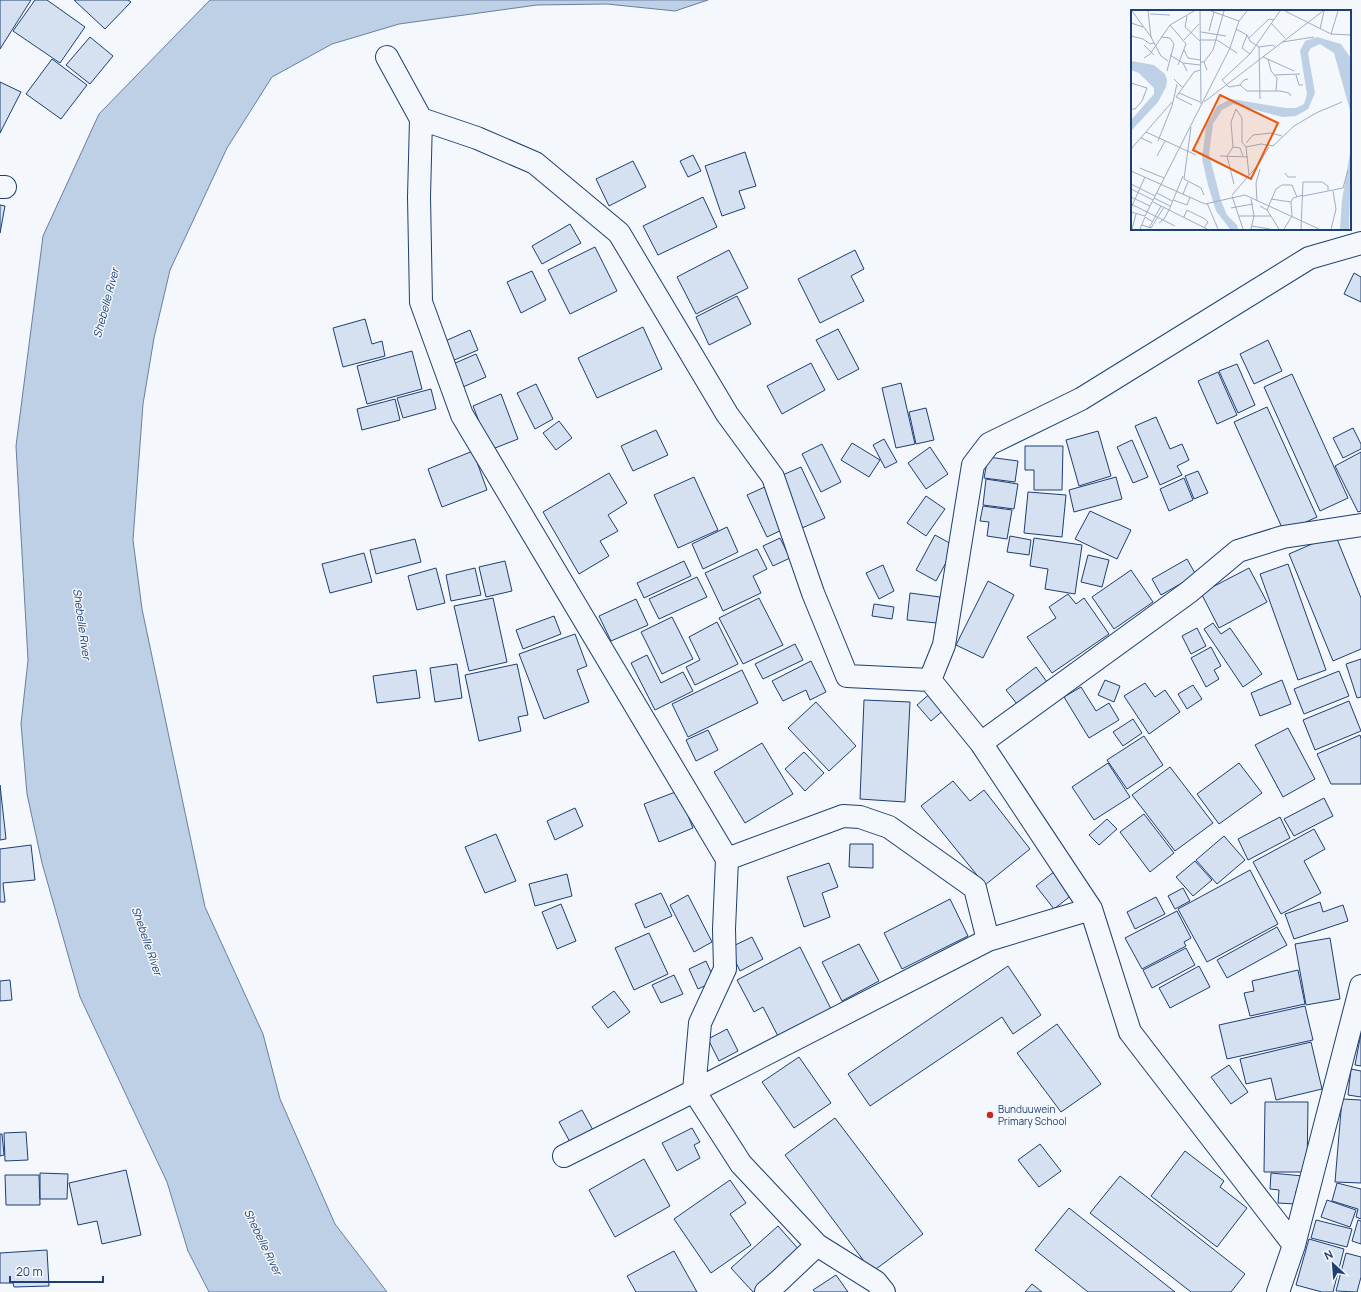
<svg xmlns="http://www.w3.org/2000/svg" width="1361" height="1292" viewBox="0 0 1361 1292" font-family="Manrope,sans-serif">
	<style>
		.water { fill: #bed0e5; stroke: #687fa3 }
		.building { fill: #d5e0f0; stroke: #1d3f73 }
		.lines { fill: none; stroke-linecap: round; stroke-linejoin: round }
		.street-casing { stroke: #1d3f73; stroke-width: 24 }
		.street { stroke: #f4f7fb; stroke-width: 22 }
		.poi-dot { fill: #c62828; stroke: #f4f7fb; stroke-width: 1.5 }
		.labels { text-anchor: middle; stroke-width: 3; stroke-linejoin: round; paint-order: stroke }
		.poi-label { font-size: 10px; fill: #1d3f73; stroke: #f4f7fb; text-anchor: start }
		.water-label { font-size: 11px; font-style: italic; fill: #1d3f73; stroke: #f4f7fb }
		.inset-road { fill: none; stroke: #9eadc5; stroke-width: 1 }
		.view { fill: #e8590c; fill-opacity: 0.15; stroke: #e8590c; stroke-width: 2 }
		.inset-edge { fill: none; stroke: #1d3f73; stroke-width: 2 }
	</style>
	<rect width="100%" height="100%" fill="#f4f7fb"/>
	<path class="water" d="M210 0H708L675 11 607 4 537 5 399 24 332 44 272 77 227 148 170 270 154 338 143 404 133 540 142 609 205 907 263 1034 280 1099 335 1224 387 1292H209L188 1251 167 1182 80 997 42 863 27 794 21 724 28 660 16 446 43 236 99 114Z"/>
	<path class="building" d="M0 0H31L0 49Z
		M35 0H47L85 27 60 63 13 31Z
		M74 0H128L131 2 105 29Z
		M90 37 113 56 90 84 66 65Z
		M52 59 87 85 61 119 26 94Z
		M0 82 21 92 0 133Z
		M745 152 756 186 739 191 745 208 722 216 705 166Z
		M693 155 701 171 688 177 680 161Z
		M633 161 646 187 609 206 596 179Z
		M703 197 717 227 658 255 643 226Z
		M0 205 5 206 0 233Z
		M570 224 581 243 542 264 532 246Z
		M595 247 617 291 570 314 548 270Z
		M729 250 748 288 696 314 677 277Z
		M855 250 864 269 851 276 864 301 820 323 798 279Z
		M532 271 546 300 521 313 507 282Z
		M1354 273 1361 277V302L1344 294Z
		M737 296 751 324 709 345 696 317Z
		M365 319 372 344 382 341 385 356 343 367 333 328Z
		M643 327 662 369 597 398 578 358Z
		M838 329 859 369 838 380 816 340Z
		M470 330 478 350 452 361 443 342Z
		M1268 340 1282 371 1254 384 1240 354Z
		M412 351 422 389 367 404 357 366Z
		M476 354 486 377 463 387 453 364Z
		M811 363 825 390 782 414 767 386Z
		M1237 364 1255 405 1238 413 1219 371Z
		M1218 372 1237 415 1217 424 1198 381Z
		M1292 374 1348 498 1320 511 1264 387Z
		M901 383 915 444 896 448 882 388Z
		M536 384 553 419 535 429 517 393Z
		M431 389 436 409 403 418 397 398Z
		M501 394 518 439 490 450 473 406Z
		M395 399 400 420 362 430 357 409Z
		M1267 407 1317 517 1284 532 1234 422Z
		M926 408 934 440 916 444 909 412Z
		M1156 417 1170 449 1182 444 1189 460 1177 466 1182 475 1160 485 1135 426Z
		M559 421 572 438 556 450 543 433Z
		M1353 428 1361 444V449L1343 458 1333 438Z
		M656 430 668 455 633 471 621 446Z
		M1098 431 1111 476 1079 486 1066 440Z
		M884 439 897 462 885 468 873 445Z
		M1132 440 1148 477 1133 483 1117 447Z
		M852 443 880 460 869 477 841 460Z
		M822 444 841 482 821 492 802 454Z
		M1025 446H1063L1062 490H1034V470H1025Z
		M930 447 948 474 926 489 908 463Z
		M473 451 487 490 442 507 428 469Z
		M1361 452V511L1358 512 1335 466Z
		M988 457 1018 461 1015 482 984 478Z
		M801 467 825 518 802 528 778 477Z
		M1198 471 1208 493 1194 499 1185 476Z
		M609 473 627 503 608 515 618 531 600 541 609 556 579 574 543 512Z
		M694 477 718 530 678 548 654 495Z
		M1116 477 1122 499 1074 512 1069 490Z
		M1184 478 1193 500 1169 511 1160 489Z
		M986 479 1018 484 1014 509 983 505Z
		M767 486 786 528 767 537 747 495Z
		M1028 492 1066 495 1062 537 1024 533Z
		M926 496 945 509 926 536 907 523Z
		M983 506 1012 510 1007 539 987 536 989 522 980 521Z
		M1090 511 1131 530 1117 559 1075 539Z
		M727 527 738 552 703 569 692 544Z
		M1335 534 1361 598V649L1333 661 1289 554Z
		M935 535 955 546 936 581 916 570Z
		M1010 536 1031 540 1029 555 1007 552Z
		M780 538 790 558 773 566 763 546Z
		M1034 538 1082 545 1075 594 1045 589 1048 569 1030 566Z
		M415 539 421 562 376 574 370 550Z
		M757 549 767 569 753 576 761 593 723 611 705 573Z
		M364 553 372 582 330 593 322 564Z
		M1088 555 1109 560 1102 587 1081 582Z
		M1187 559 1196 575 1161 595 1152 579Z
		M505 561 512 591 486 597 479 567Z
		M684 561 691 576 644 598 637 583Z
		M1288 564 1326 670 1298 680 1260 574Z
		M883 565 894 591 879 599 866 573Z
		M436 568 445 603 417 610 408 576Z
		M475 568 481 595 451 601 446 575Z
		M1249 568 1267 602 1219 628 1201 593Z
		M1131 570 1153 602 1114 629 1092 597Z
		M697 577 707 597 659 619 649 599Z
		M988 581 1014 595 983 658 956 645Z
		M910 593 940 597 937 623 907 620Z
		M1068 594 1076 604 1084 598 1109 634 1052 673 1027 637 1056 618 1049 607Z
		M493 598 507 662 469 671 454 606Z
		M759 598 783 645 743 664 719 618Z
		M636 599 648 625 611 641 599 616Z
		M874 604 894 607 892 619 872 616Z
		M554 616 561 634 523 649 516 630Z
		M672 617 693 659 662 674 641 632Z
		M717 622 738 664 695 685 686 667 700 660 689 637Z
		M1213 623 1221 634 1230 628 1262 674 1243 687 1204 629Z
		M1197 628 1206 646 1191 654 1182 636Z
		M575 634 587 666 577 670 589 702 544 719 519 654Z
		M795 644 803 660 763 679 755 664Z
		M1211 647 1221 666 1214 670 1219 679 1206 687 1191 658Z
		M647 655 661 683 683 672 693 691 655 710 631 663Z
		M1361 659V697L1357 698 1346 664Z
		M811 661 826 692 810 700 806 690 783 701 772 681Z
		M457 664 462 698 435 702 430 668Z
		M517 664 528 715 518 717 521 731 479 741 465 675Z
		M1036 667 1047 682 1017 704 1006 690Z
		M416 670 420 698 377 703 373 676Z
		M742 670 758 703 688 737 672 704Z
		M1339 671 1349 696 1304 714 1294 689Z
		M1105 680 1120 686 1114 702 1098 695Z
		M1282 680 1291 704 1260 716 1251 693Z
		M1145 683 1155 697 1165 690 1180 712 1149 734 1124 696Z
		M1193 685 1202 699 1187 709 1178 694Z
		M1081 687 1096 711 1109 703 1119 720 1089 738 1064 697Z
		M933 691 946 708 931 721 917 705Z
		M864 700 910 702 905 802 860 799Z
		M1349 701 1361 731 1315 750 1303 720Z
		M816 702 856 746 829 771 788 728Z
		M1133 719 1142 733 1123 746 1113 732Z
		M1288 728 1315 779 1283 797 1255 745Z
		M708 730 718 750 696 761 686 740Z
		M1360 735 1361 739V784H1331L1317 754Z
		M1144 736 1163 765 1127 789 1107 760Z
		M762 743 793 794 745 823 714 772Z
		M804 752 824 773 805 791 785 769Z
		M1108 763 1130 797 1094 820 1072 787Z
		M1239 763 1262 793 1219 824 1197 794Z
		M1170 767 1213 823 1175 851 1132 795Z
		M953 781 970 801 984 790 1030 849 985 885 921 806Z
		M0 785 6 839 0 840Z
		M678 791 693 828 659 842 644 804Z
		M1324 798 1333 816 1294 836 1284 819Z
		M575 808 583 826 555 840 547 821Z
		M1144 814 1174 853 1150 872 1120 832Z
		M1280 817 1290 838 1248 860 1238 839Z
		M1107 819 1117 829 1099 845 1089 835Z
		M1314 829 1325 849 1304 861 1321 893 1281 914 1253 862Z
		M496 834 516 881 485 893 465 847Z
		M1224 836 1245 860 1217 884 1196 860Z
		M850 844H873V868L849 867Z
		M31 845 35 880 3 883 5 902H0V849Z
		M1195 861 1212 880 1193 896 1176 877Z
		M829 863 838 887 822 893 830 917 804 927 787 877Z
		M1250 870 1278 924 1207 962 1178 909Z
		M1055 871 1073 894 1054 909 1036 886Z
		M567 874 572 896 535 906 529 884Z
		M1183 888 1190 901 1175 909 1168 896Z
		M661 893 672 916 645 928 635 904Z
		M688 895 712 942 694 952 670 905Z
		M1156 897 1165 914 1135 929 1127 912Z
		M950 899 968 936 902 969 884 933Z
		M1320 902 1323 912 1343 905 1348 921 1294 939 1285 914Z
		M561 904 576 941 557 949 542 912Z
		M1177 911 1191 938 1184 942 1186 946 1142 969 1125 938Z
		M1277 927 1287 945 1227 978 1217 960Z
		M649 933 668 974 634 990 615 948Z
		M752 937 763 959 740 971 729 948Z
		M1330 938 1340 999 1306 1005 1295 944Z
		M859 944 879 981 842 1001 822 962Z
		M800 947 833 1013 780 1040 763 1007 754 1012 737 980Z
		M1186 948 1195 965 1152 988 1143 970Z
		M706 961 715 981 698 989 689 969Z
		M1008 966 1041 1015 1013 1034 1002 1017 870 1106 848 1074Z
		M1199 966 1210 987 1170 1008 1159 988Z
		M1298 970 1305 1004 1250 1016 1244 993 1254 991 1252 981Z
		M674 975 683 994 661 1003 652 985Z
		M10 980 12 1000 0 1001V981Z
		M614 991 630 1012 608 1028 592 1007Z
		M1305 1006 1313 1040 1227 1059 1219 1025Z
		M1057 1024 1101 1084 1061 1112 1017 1053Z
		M727 1029 738 1051 719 1061 708 1039Z
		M1361 1033V1066L1355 1065Z
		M1311 1042 1322 1089 1276 1100 1271 1078 1246 1084 1240 1059Z
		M799 1057 831 1103 794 1128 762 1082Z
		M1229 1065 1248 1092 1231 1104 1211 1077Z
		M1351 1069 1361 1071V1097L1348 1095Z
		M1342 1099 1361 1100V1183L1335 1182Z
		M1265 1102H1308L1307 1172H1264Z
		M582 1110 593 1130 570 1142 559 1122Z
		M835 1118 923 1234 872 1272 785 1155Z
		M692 1128 700 1142 694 1145 700 1158 677 1171 662 1143Z
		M26 1132 28 1160 5 1161 4 1133Z
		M0 1134H2L4 1155 0 1156Z
		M1040 1144 1061 1171 1039 1187 1018 1160Z
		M1185 1151 1224 1181 1220 1187 1247 1208 1217 1247 1151 1196Z
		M644 1159 670 1206 615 1237 589 1190Z
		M126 1170 141 1235 102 1244 97 1221 78 1225 69 1183Z
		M40 1173 68 1174 67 1199H40Z
		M1271 1173 1303 1176 1302 1192 1296 1191 1295 1204 1278 1203 1279 1190 1270 1189Z
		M5 1175H39L40 1205H6Z
		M1120 1176 1245 1274 1231 1292H1191L1090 1213Z
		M730 1180 746 1203 730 1214 751 1245 711 1273 674 1219Z
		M1337 1183 1361 1189V1219L1356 1217 1358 1209 1332 1201Z
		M1327 1200 1356 1210 1350 1227 1321 1217Z
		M1069 1208 1175 1292H1088L1035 1250Z
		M1316 1220 1352 1229 1347 1247 1311 1238Z
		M1358 1220 1361 1221V1244L1352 1241Z
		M778 1226 801 1252 756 1292H753L731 1268Z
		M1309 1239 1344 1249 1333 1292H1322L1296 1285Z
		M47 1250 49 1286 14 1287 13 1283H0V1253Z
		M674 1251 697 1292H636L627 1276Z
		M1346 1253 1361 1257V1277L1357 1292 1336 1291Z
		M836 1275 848 1292H815L813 1290Z
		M1032 1284 1042 1292H1025Z"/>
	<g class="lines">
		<g class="street-casing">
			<path id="street" d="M387 57 421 119
				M0 187H5
				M930 680 944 645 973 465 989 444 1081 399 1309 258 1361 243
				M981 743 1189 592 1238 551 1283 537 1361 525
				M727 859 843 816 860 817 889 827 975 888 988 940
				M564 1156 694 1091 988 940 1091 909
				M766 1292 779 1281 817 1245
				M884 1292 876 1282 817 1245 741 1164 694 1091 700 1023 725 969 724 929 727 859 462 415 421 302 419 197 421 119 477 138 535 163 619 233 727 414 773 477 813 593 847 676 930 680 981 743 1091 909 1130 1032 1294 1245
				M1278 1292 1294 1245 1361 986"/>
		</g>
		<use href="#street" class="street"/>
	</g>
	<circle class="poi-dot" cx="990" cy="1115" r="4"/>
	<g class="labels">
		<g class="poi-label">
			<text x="998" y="1113">Bunduuwein<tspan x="998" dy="12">Primary School</tspan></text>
		</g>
		<g class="water-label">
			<text transform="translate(106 303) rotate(-75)" y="4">Shebelle River</text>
			<text transform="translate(82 624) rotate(82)" y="4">Shebelle River</text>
			<text transform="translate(147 941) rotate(71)" y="4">Shebelle River</text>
			<text transform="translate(263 1242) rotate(64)" y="4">Shebelle River</text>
		</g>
	</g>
	<g transform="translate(1131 10)">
		<rect width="220" height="220" fill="#f4f7fb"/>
		<path d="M186 27 210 34 219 47 220 104 203 43 189 34 180 38 177 43 184 83 177 99 165 106 151 107 102 94 91 100 82 114 78 144 90 191 96 205 106 215 107 219H99L85 201 77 175 71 149 75 116 86 96 100 89 155 98H165L173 94 176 84 169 41 174 31ZM0 51 23 55 34 64 36 70 35 77 27 92 0 121V110L23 84V78L8 63 0 60ZM220 137 218 219H209L211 190Z" fill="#bed0e5"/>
		<path class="inset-road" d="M1 1 20 27M17 1 20 27 30 46 37 51M69 1 70 94M80 1 108 11M154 1 200 24 220 25M19 4 39 5M56 6 54 17 69 31M0 13 12 17M140 13 154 28M39 15 55 34 47 55M105 19 116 25 119 31 128 37 142 35 144 37M189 19 193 1M78 21 83 2M70 22 95 26M200 24 207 1M116 25 111 38 119 44M0 26 12 29 19 34 23 33M30 27 39 28 43 34 36 61M118 28 138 9 143 10M53 30 68 14M69 30H86L106 43M151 32 183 27M13 35 23 45M128 37 129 89M53 40 57 48 69 50M39 45 52 53 56 61M132 47 163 61M13 48 19 44 39 15 63 1M137 49 140 61 146 68 145 81M69 52H73L76 60M73 52 82 40 93 1M52 53 69 55M144 65 169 64M165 65 168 75H172M43 69 52 78M117 69 113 70 109 75 98 77 91 70 119 44 149 1M0 73 16 78 11 91 4 99H0M109 75 116 81H149L158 83 160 86M48 83 69 92M73 92 192 1M61 95 45 87 63 62 69 60M60 117 53 169 70 178 73 185M15 122 65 145M10 128 21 133M27 131 41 96 46 74M115 133 122 125 140 123 151 126M102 137 109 138 112 146M115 137 130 134 142 136 163 116 185 103 211 92M0 139 41 92M26 146 34 131M89 146 117 147M9 158 33 168M0 161 74 194 114 185 188 219M154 163 157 167H165M0 174 24 186M103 174 96 146 102 137 100 112 105 99 111 108V132L115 137 118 165M161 175 166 187M0 179 22 190M26 183 41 191M52 184 57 172M101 185 127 155 138 137M101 186 112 219M172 186 212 178 217 160M0 187 19 196M23 188 39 196M120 189 123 206 120 219M140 189 160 192M42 190 56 195 59 187M126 191 125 173 129 159M22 192 76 219M76 193 87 219M0 194 44 216M129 196 136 200 148 219M0 198 14 167M100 198 122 194M38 200 52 166M136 200 145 179 151 175H161M0 202 14 206 99 38 108 11 116 1M108 206H140M161 206 160 192 162 188 172 185M53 207 56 200 74 209 77 212 73 218M28 213 33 209 38 200M11 215 20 218 33 197M121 216 139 219M18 218 30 196M1 219 5 204M9 219 14 207 22 212M153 219 161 206M170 219 172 172H191L197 176V180M200 219 205 199 202 181"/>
		<path class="view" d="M89 85 147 113 120 169 62 140Z"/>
		<rect width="220" height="220" class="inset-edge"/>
	</g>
	<g transform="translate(1333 1264) rotate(334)" stroke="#f4f7fb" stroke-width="3" paint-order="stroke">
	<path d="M0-3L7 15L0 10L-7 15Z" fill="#1d3f73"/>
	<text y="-6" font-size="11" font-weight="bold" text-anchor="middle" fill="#1d3f73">N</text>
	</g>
	<path d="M10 1276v6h93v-6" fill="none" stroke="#1d3f73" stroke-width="2"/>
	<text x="16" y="1276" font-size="12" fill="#1d3f73" stroke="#f4f7fb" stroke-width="3" paint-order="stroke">20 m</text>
</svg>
